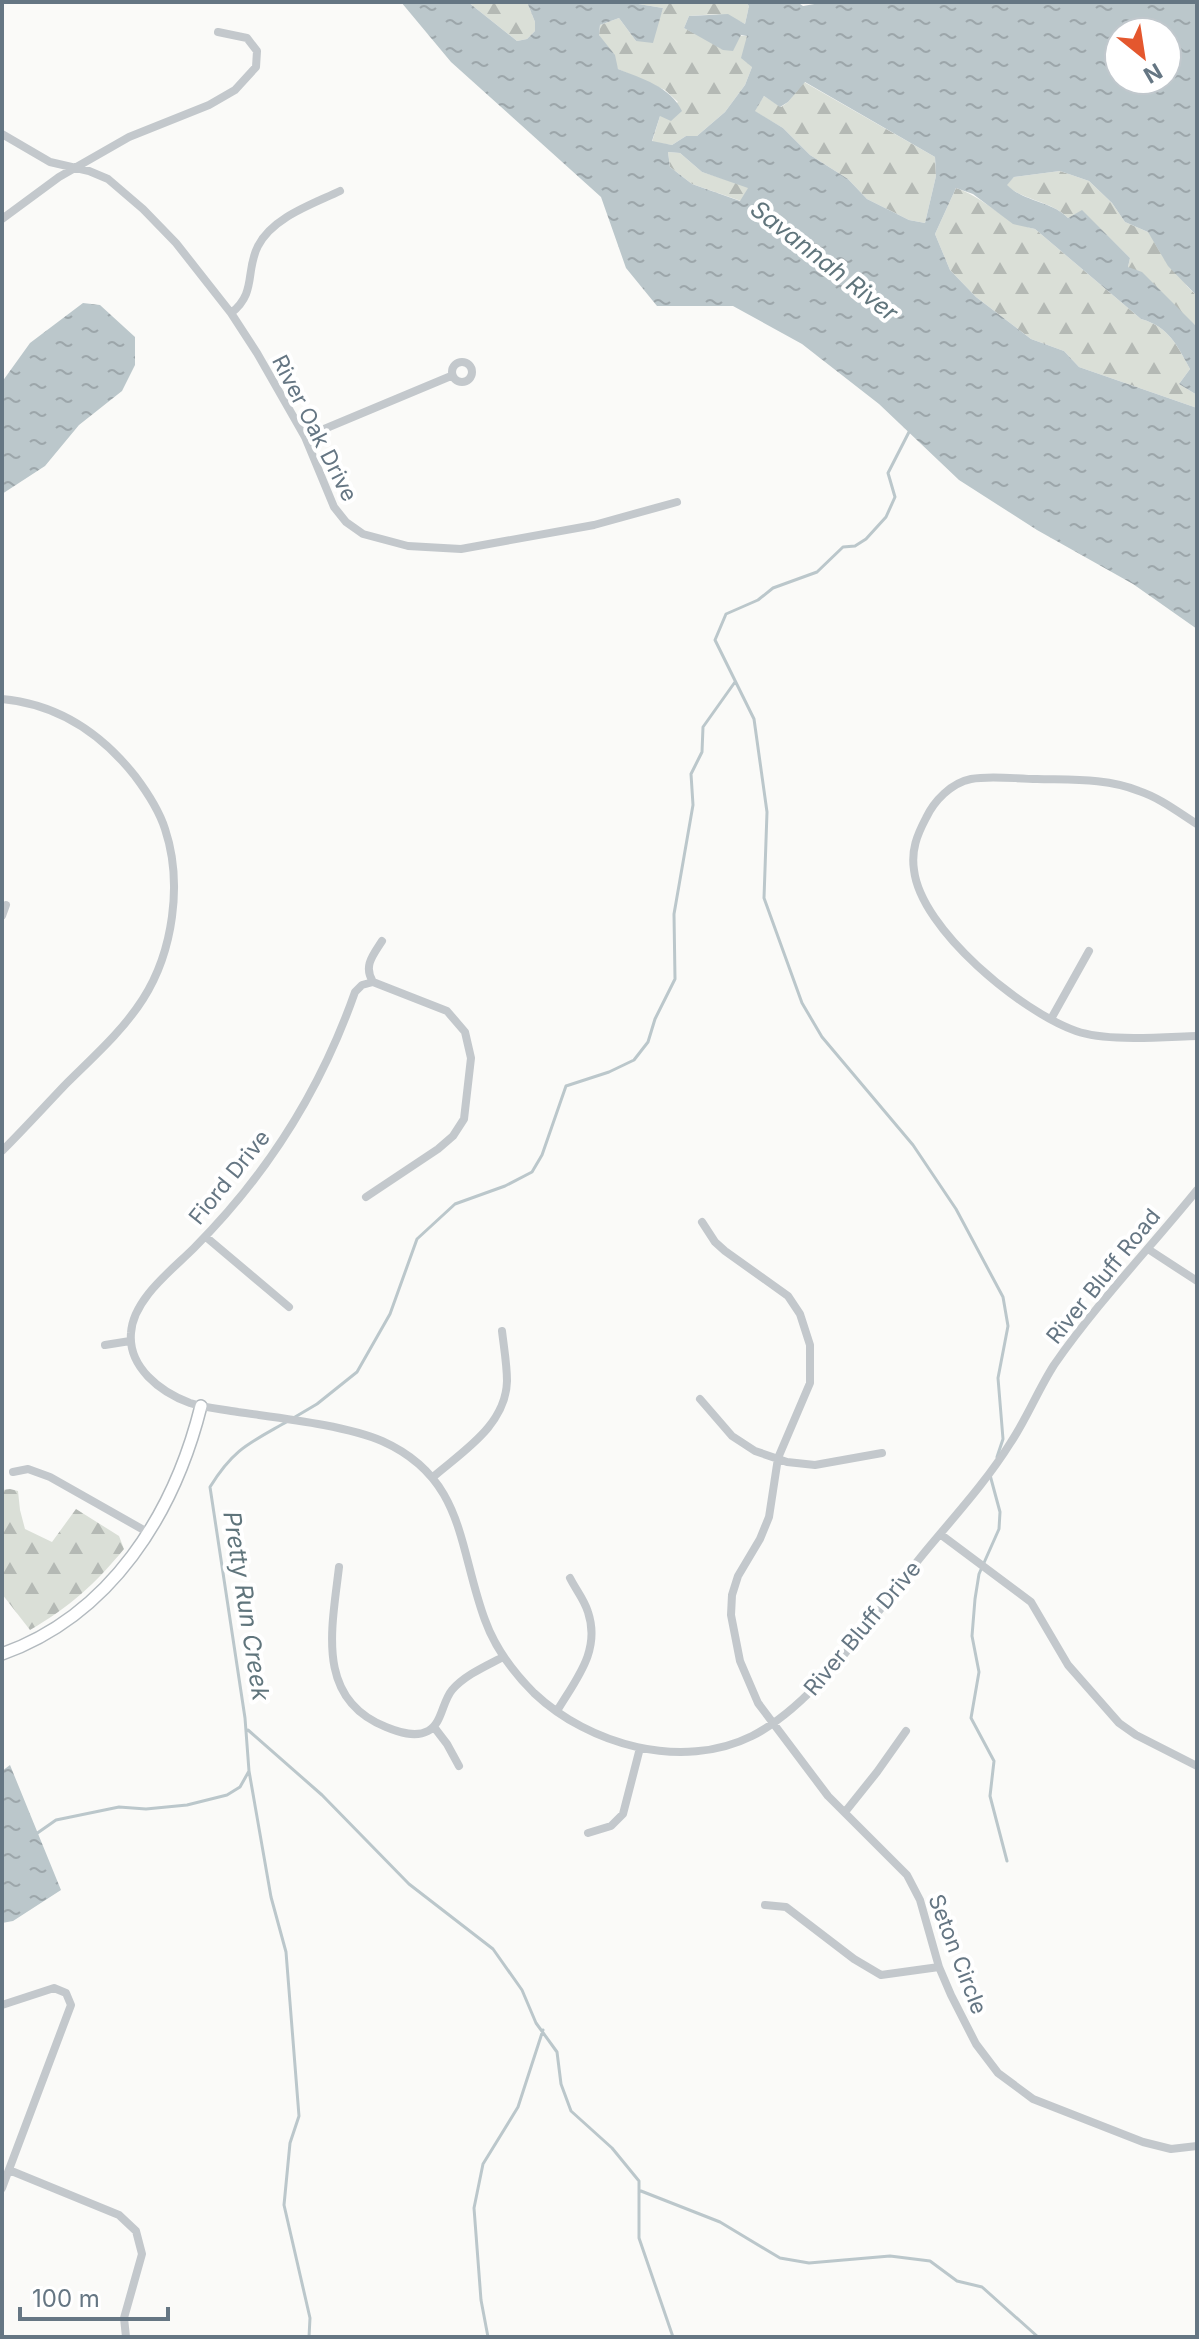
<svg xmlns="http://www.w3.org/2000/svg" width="1199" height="2339" viewBox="0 0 1199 2339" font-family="Inter,sans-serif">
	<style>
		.forest { fill: url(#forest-firs) }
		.water { fill: url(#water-ripples); fill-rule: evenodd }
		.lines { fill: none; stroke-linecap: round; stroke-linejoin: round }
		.stream { stroke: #bbc7cb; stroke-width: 3 }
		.secondary-casing { stroke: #b3babf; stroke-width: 14 }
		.street { stroke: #c3c8cc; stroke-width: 8 }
		.secondary { stroke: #fff; stroke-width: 11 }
		.labels { text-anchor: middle; stroke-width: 8; stroke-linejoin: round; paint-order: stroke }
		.street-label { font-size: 22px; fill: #657683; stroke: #fff }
		.water-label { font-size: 24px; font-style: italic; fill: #60757c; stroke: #fff }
	</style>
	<defs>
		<pattern id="forest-firs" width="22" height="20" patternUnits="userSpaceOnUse" patternTransform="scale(2)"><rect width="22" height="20" fill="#dadfd7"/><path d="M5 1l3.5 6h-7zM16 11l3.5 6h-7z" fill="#b4b9b4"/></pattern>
		<pattern id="water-ripples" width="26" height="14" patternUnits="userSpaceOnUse" patternTransform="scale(2)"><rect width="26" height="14" fill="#bbc7cb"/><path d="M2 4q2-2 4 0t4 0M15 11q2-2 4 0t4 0" fill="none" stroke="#9ca6aa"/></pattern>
	</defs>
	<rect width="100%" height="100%" fill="#fafaf8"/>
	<path class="forest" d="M468 2H527L535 22V31L527 39 517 41Z
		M626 2H746L749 6 745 24C724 12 714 14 689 16L684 28 698 35 748 36 752 67 745 85 725 112 697 136H686L672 145 652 142 660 116 678 102 665 90 618 69 599 35 600 25 619 18 636 41 653 36 663 8Z
		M804 82 935 157 936 176 925 223 909 220 867 199 848 179 810 155 783 128 754 111 764 96 781 107 788 102Z
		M668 152 680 153 702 172 749 187 741 201 692 184 670 167Z
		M1060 171 1089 181 1112 203 1125 222 1148 232 1187 286 1197 296V327L1128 267 1130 258 1082 211 1068 218C1052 201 1024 201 1006 185L1014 177Z
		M956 188C988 199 1000 221 1035 229L1141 319C1169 327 1177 345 1190 369L1179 384 1197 395V408L1079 367 1064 351 1031 339 976 297 950 270 935 234Z
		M10 1489 18 1491 20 1510 25 1529 52 1542 76 1509 119 1536 124 1549C95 1584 70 1607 30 1630L2 1594V1490Z"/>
	<path class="water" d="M401 2H468L517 41 527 39 535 31V22L527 2H626L663 8 653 43 636 41 619 18 600 25 599 35 615 55 618 69C641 78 671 87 682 111L671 121 660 116 652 141 672 145 686 136H697L725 112 745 85 752 67 741 58 747 36 741 35 733 51 723 50 684 28 689 16 728 14 745 24 749 6 746 2H797L803 6 826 2H1197V296L1168 266 1148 232 1125 222 1112 203 1089 181 1060 171 1014 177 1007 185C1024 202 1052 201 1068 218L1082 210 1130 258 1128 267 1142 272 1197 327V395L1179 384 1190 369C1177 345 1169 327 1141 319L1035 229 1013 224 973 194 956 188 935 234 950 270 976 297 1031 339 1064 351 1079 367 1197 408V629L1133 584 1037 530 959 480 879 404 802 344 733 306H657L626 268 601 197 451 62ZM1119 32H1167V80H1119ZM805 82 935 157 936 176 925 223 909 220 867 199 848 179 810 155 783 128 755 111 764 96 780 107 788 102ZM668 152 680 153 702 172 748 188 740 201 692 184 670 167Z
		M83 303 100 305 135 337V365L122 391 79 425 45 466 2 494V382L30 343Z
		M10 1765 61 1890 13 1921 2 1923V1771Z"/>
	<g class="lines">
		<path class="stream" d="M909 432 888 473 895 497 886 517 866 539 855 546 843 547 817 572 773 588 758 600 726 614 715 640 754 719 767 812 764 898 802 1003 822 1037 913 1145 956 1209 1003 1297 1008 1326 998 1378 1003 1439 997 1457
			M295 1417 317 1404 357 1372 390 1314 417 1239 455 1204 505 1186 532 1172 542 1155 566 1086 609 1072 634 1060 648 1042 655 1019 675 979 674 914 693 805 691 774 702 752 703 727 735 682
			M990 1475 1000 1512 999 1529 979 1574 975 1599 972 1636 979 1672 971 1718 994 1761 990 1796 1007 1861
			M248 1730 322 1795 409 1884 493 1949 522 1990 536 2023 557 2052 561 2084 571 2111 612 2148 639 2181V2238L673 2337
			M249 1771 271 1897 286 1952 299 2116 290 2143 284 2205 310 2318 309 2337
			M36 1834 56 1820 119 1807 146 1809 187 1805 227 1795 240 1787 249 1771 245 1718 210 1487C234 1448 250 1443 288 1421
			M641 2191 720 2222 780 2258 809 2263 890 2256 930 2261 957 2281 982 2287 1038 2337
			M488 2337 481 2300 474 2208 483 2164 518 2107 543 2030"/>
		<g class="secondary-casing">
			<path id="secondary" d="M2 1654C111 1615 174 1514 201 1406"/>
		</g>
		<path class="street" d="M2 134 50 162 89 171 108 179 143 209 176 243 231 313 257 353 305 437 334 507 346 522 363 534 408 546 461 549 594 525 677 502
			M2 219 59 177 129 137 209 105 235 90 256 67 257 51 247 38 218 32
			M231 313C257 293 245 271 258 246 273 217 313 204 340 191
			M452 372a10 10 0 1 1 20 0a10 10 0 1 1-20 0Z
			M305 437 451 376
			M2 699C57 704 101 733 135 776 147 792 159 810 165 829 183 883 173 952 143 999 122 1032 92 1058 65 1085 44 1107 23 1130 2 1151
			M1197 824C1178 812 1160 798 1139 791 1107 778 1071 780 1037 779 1016 779 991 775 971 779 951 783 934 801 926 818 917 835 911 850 914 870 921 930 1022 1012 1076 1031 1108 1042 1163 1037 1197 1036
			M2 916 6 905
			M373 982 362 985 355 992C321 1089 267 1175 194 1248 172 1270 133 1299 131 1333 128 1367 160 1392 190 1403 205 1408 222 1409 238 1412 279 1418 345 1425 382 1441 465 1478 458 1547 485 1620 495 1648 513 1672 534 1693 589 1745 682 1771 752 1736 816 1704 875 1614 920 1558 951 1520 985 1484 1011 1442 1027 1418 1038 1390 1054 1365 1097 1303 1150 1248 1197 1190
			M373 982C363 966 373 955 382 941
			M1051 1019 1089 951
			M366 1197 438 1149 453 1136 464 1119 471 1058 465 1032 447 1011 373 982
			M702 1222 715 1242 725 1251 788 1296 800 1314 810 1345V1383L778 1458 769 1517 760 1539 738 1576 732 1595 731 1615 740 1661 758 1703 828 1796 907 1875 920 1900 939 1967 951 1995 976 2044 998 2073 1033 2099 1143 2142 1171 2149 1197 2146
			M206 1237 289 1307
			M1148 1249 1197 1281
			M105 1345 130 1341
			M700 1399 732 1436 755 1451 787 1462 815 1465 882 1453
			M13 1472 28 1469 50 1477 149 1533
			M433 1477C463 1451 506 1425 507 1381 507 1365 504 1348 502 1331
			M940 1534 1031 1602 1068 1665 1119 1723 1136 1735 1197 1766
			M339 1567C332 1628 315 1699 386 1727 398 1732 415 1738 428 1731 442 1724 442 1702 452 1690 465 1675 486 1666 503 1657
			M557 1711C576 1679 601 1651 588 1612 584 1599 576 1590 570 1578
			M434 1727 447 1744 459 1766
			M845 1812 877 1772 906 1731
			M588 1833 611 1826 623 1814 640 1748
			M765 1905 786 1907 854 1959 881 1975 939 1967
			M2 2005 54 1988 66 1993 71 2005 2 2188
			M9 2170 119 2215 136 2231 142 2254 124 2318 126 2337"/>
		<use href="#secondary" class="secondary"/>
	</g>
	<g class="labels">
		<g class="street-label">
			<text transform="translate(315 428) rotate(63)" y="8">River Oak Drive</text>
			<text transform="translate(229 1177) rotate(-51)" y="8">Fiord Drive</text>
			<text transform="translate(1103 1276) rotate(-51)" y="8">River Bluff Road</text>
			<text transform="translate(862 1628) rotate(-50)" y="8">River Bluff Drive</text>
			<text transform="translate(958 1954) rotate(69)" y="8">Seton Circle</text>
		</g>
		<g class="water-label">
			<text transform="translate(824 261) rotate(38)" y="8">Savannah River</text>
			<text transform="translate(246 1606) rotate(81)" y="8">Pretty Run Creek</text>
		</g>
	</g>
	<rect width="1199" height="2339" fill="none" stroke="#657683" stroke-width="8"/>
	<g transform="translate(1143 56) rotate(150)"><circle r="38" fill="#ffffff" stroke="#c1c8cd" stroke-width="2"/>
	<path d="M0-6L14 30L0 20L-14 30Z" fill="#e4572e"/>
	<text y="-12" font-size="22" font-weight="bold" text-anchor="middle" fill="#657683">N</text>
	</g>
	<path d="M20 2307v12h148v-12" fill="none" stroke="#657683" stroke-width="4"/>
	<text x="32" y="2307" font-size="24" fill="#657683" stroke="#ffffff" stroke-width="6" paint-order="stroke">100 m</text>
</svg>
